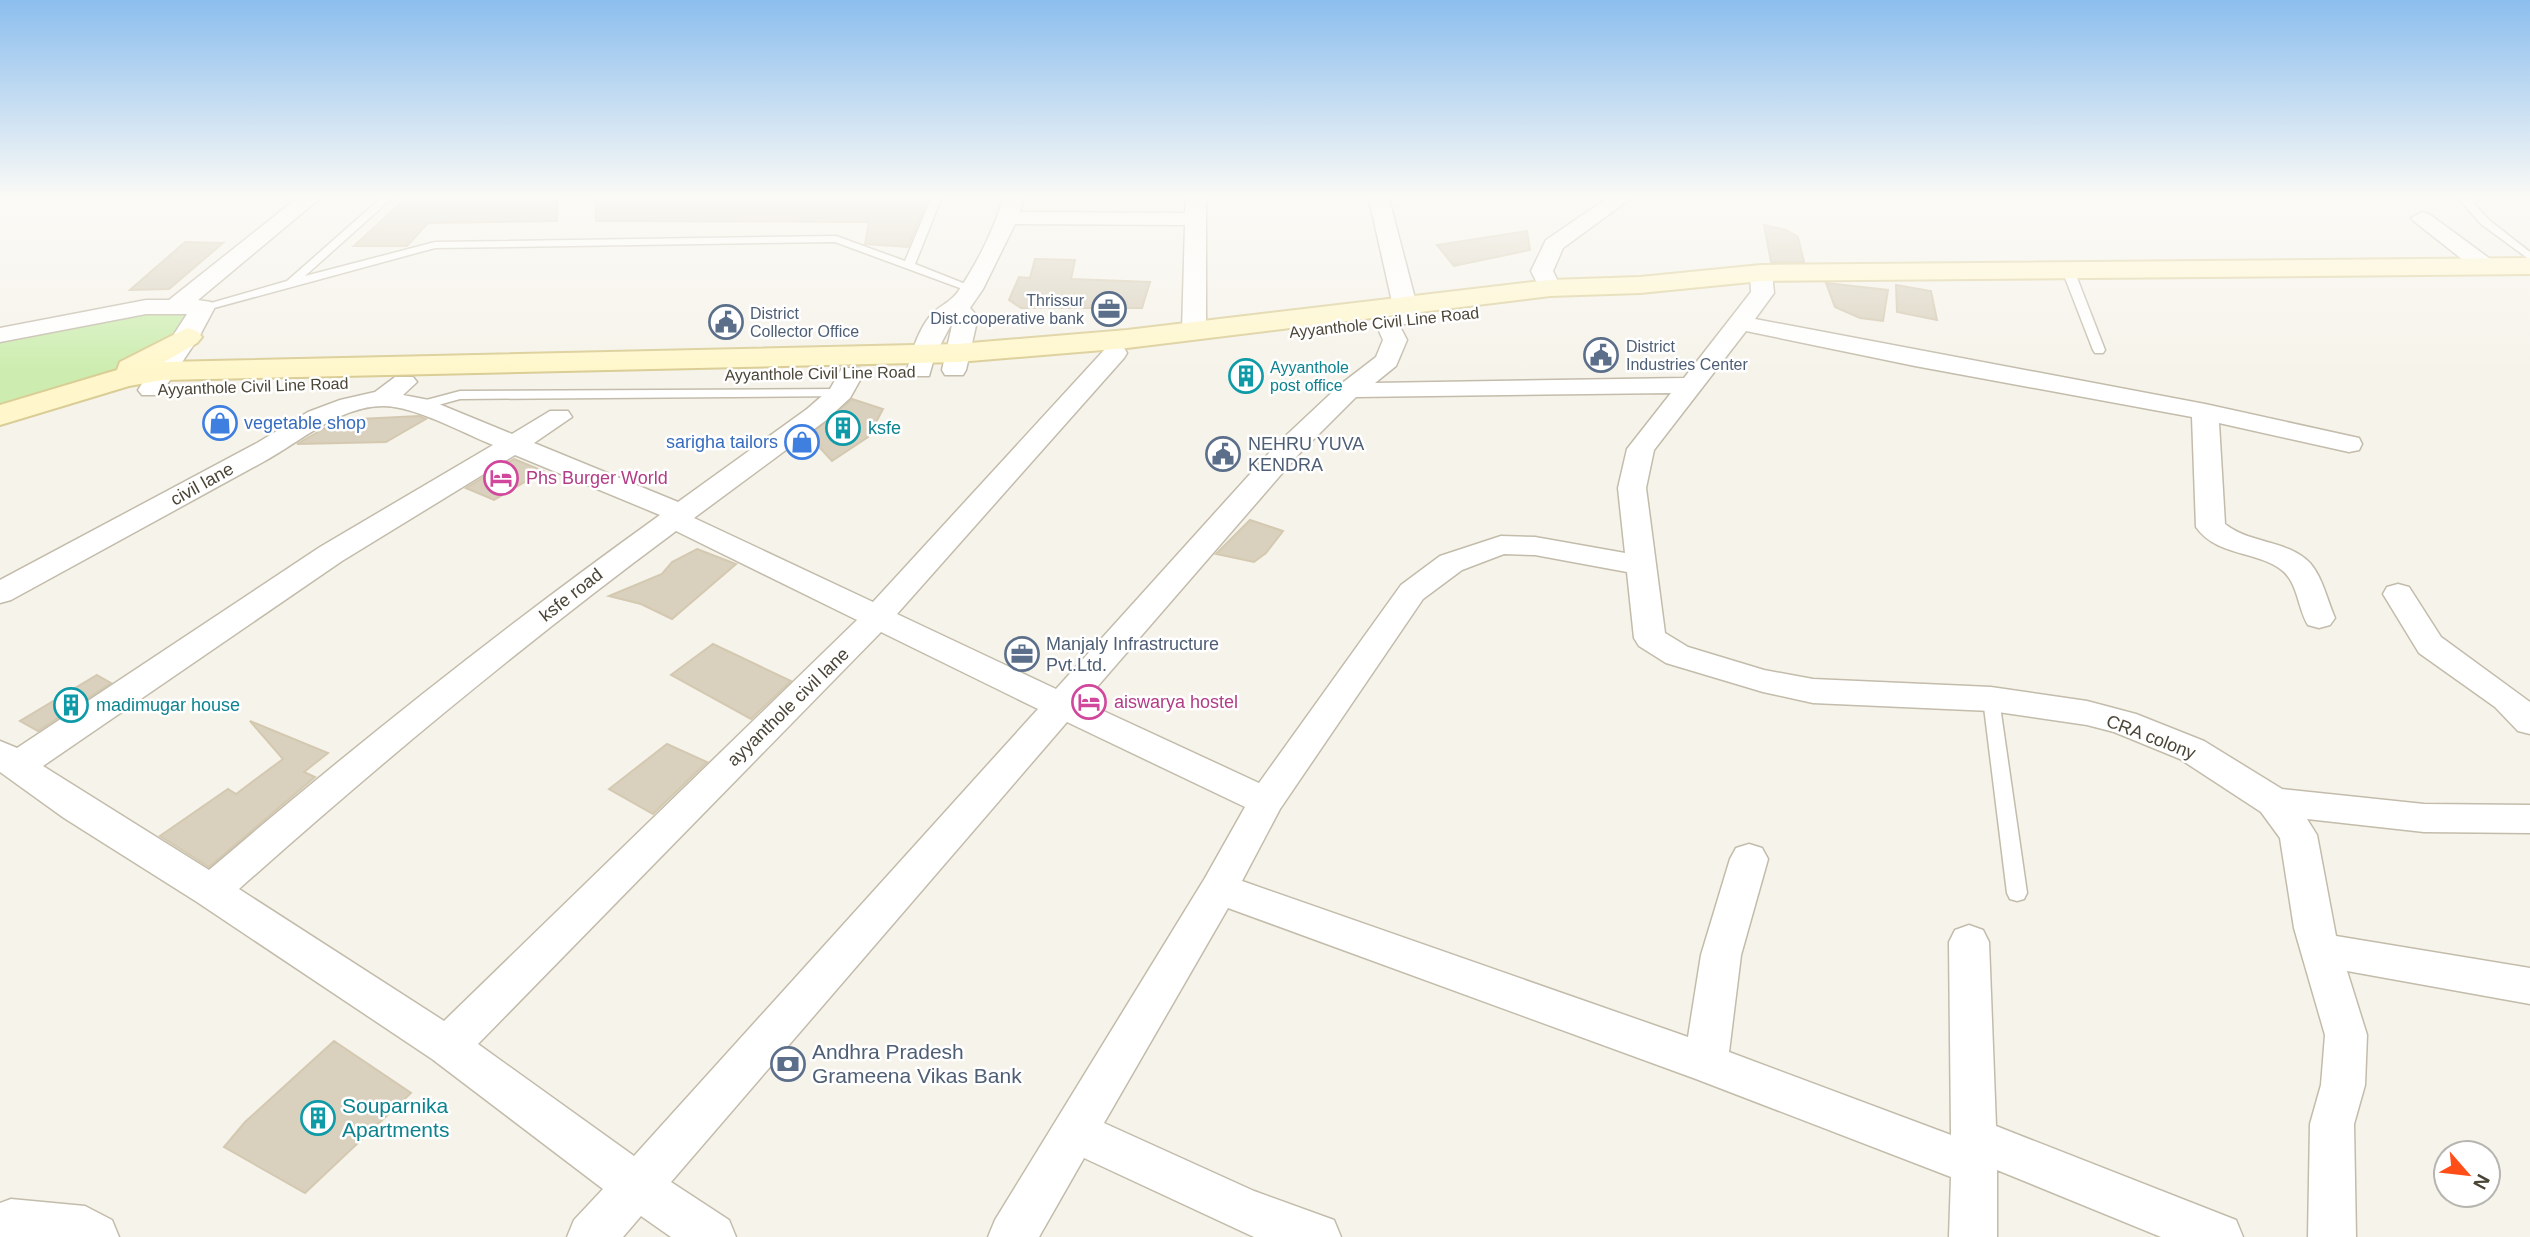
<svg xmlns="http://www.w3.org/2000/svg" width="2530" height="1237" viewBox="0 0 2530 1237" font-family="Helvetica,sans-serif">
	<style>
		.green { fill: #ccedaf }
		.building { fill: #d9d1be; stroke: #d4c9b0; stroke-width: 2 }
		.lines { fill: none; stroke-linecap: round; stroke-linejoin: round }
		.lane-casing { stroke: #c3bcab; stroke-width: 3 }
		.street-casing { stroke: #c3bcab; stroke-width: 3 }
		.secondary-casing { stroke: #dacd96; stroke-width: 4 }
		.lane { fill: #fff; fill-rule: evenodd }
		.street { fill: #fff; fill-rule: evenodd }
		.secondary { fill: #fff7cb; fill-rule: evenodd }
		.labels { text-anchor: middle; stroke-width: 5; stroke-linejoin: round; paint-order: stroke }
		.far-service-label { font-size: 16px; fill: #4e5e75; stroke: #fff; text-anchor: start }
		.far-street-label { font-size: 16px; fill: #4b4537; stroke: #fff }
		.far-culture-label { font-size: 16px; fill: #0d838f; stroke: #fff; text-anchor: start }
		.shop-label { font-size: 18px; fill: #366cbe; stroke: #fff; text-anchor: start }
		.culture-label { font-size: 18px; fill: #0d838f; stroke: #fff; text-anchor: start }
		.service-label { font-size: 18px; fill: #4e5e75; stroke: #fff; text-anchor: start }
		.hotel-label { font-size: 18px; fill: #b23c85; stroke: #fff; text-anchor: start }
		.street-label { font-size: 18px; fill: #4b4537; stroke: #fff }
		.near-service-label { font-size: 21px; fill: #4e5e75; stroke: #fff; text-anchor: start }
		.near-culture-label { font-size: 21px; fill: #0d838f; stroke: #fff; text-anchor: start }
	</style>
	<rect width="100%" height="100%" fill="#f6f3ea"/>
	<path class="green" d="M201 307 185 337 104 382 0 415V335L66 321Z"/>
	<path class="building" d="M405 199H557V221L428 223 407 246H354Z
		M596 199H928L908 247 865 244 869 222 596 221Z
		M1764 225 1786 230 1798 237 1804 262H1771Z
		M1527 231 1530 250 1454 266 1437 245Z
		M185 242 223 243 169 289 130 290Z
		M1035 259 1075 260 1071 279 1150 282 1142 308H1021L1009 300 1019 277 1030 278Z
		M1826 283 1888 290 1883 321 1860 318 1835 307Z
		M1896 285 1931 291 1937 320 1897 312Z
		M852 399 883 409 868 437 832 461 809 436Z
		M419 416 426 419 386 442 297 444 339 420Z
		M514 459 543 471 494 500 466 488Z
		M1250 520 1283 531 1266 553 1254 562 1216 554Z
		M697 549 736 564 672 619 641 604 609 596 662 574 672 562Z
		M713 644 791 681 751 719 671 675Z
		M97 675 111 683 38 731 20 721Z
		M250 721 328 753 304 772 315 777 209 867 160 836 228 789 236 794 283 759Z
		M667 744 707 762 653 814 609 789Z
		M334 1041 411 1093 305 1193 224 1147 245 1122Z"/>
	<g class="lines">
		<g class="lane-casing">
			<path id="lane" d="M380 199H391L305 276 435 242 836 236 905 261 931 199H941L915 264 978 289 968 291 835 242 435 248 203 311 197 307 287 281Z
				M2459 199H2470L2489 220 2530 252V260L2481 224Z
				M2068 267 2074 270 2105 350 2103 353H2095L2093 350 2062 270Z
				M841 389 847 393 846 396 460 399 420 410 414 406 415 403 460 391Z
				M1991 693 1997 695 1999 699 2027 893 2024 899 2017 901 2010 899 2007 893 1983 699 1985 695Z"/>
		</g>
		<g class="street-casing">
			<path id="street" d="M296 199H319L198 300 211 302 215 307 199 337 160 395H142L138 390 187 314H146L0 342V328L146 300H169Z
				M1003 199H1023L1020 212 1185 213 1186 199H1206V331L1202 336H1186L1182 331 1185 225 1015 224 983 289 970 308 978 317 966 370 963 375H945L942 370 953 321 935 355 929 376H911L907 371C911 353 918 331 930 316 939 305 952 303 961 287 978 261 994 229 1003 199Z
				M1369 199H1389L1417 306 1424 319 1420 324H1404L1393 306Z
				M1606 199H1630L1563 248 1553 271 1561 288 1550 295 1542 293 1531 271 1546 240Z
				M2422 212 2429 214 2493 261 2496 266 2493 271H2477L2415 222 2411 218Z
				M1761 266 1772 273 1774 293 1755 319 2205 404 2359 438 2362 444 2359 450 2349 452 2219 423 2225 524C2250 544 2288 540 2310 563 2323 578 2327 600 2335 618L2330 625 2319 628 2308 625C2298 609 2298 584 2283 571 2257 550 2217 557 2196 527L2192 417 1915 366 1746 331 1654 450 1646 488 1665 633 1688 647 1764 670 1813 679 1991 687 2087 701 2136 714 2204 741 2282 789 2424 804 2530 805V833L2424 832 2307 819 2317 835 2336 936 2530 968V1004L2347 971 2367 1035 2365 1085 2354 1124 2356 1237H2308L2310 1124 2321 1085 2325 1035 2294 928 2280 838 2261 812 2180 759 2114 732 2087 725 1991 711 1813 703 1763 692 1666 663 1639 646 1634 638 1627 572 1535 555 1504 554 1462 570 1423 599 1280 809 1242 881 1688 1037 1701 955 1730 859 1736 848 1749 844 1762 848 1768 859 1741 955 1729 1052 1951 1135 1949 942 1955 930 1969 925 1983 930 1989 942 1996 1126 2236 1220 2243 1237H2161L1997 1170V1237H1949L1951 1177 1696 1079 1228 908 1104 1123 1254 1191 1334 1220 1341 1237H1254L1084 1158 1039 1237H988L995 1220 1205 878 1245 807 1067 722 671 1182 729 1220 736 1237H671L641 1216 623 1237H567L574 1220 603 1189 432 1059 197 902 64 818 0 772V741L17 748 320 547 493 445C463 433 415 406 383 406 339 406 300 442 263 462 179 508 95 554 11 600L0 603V580L257 443 308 412 340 400 375 392 395 377H413L417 382 403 395 429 400 512 434 550 411H568L572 417 534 443 678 502 807 409 830 389 842 368H860L864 373 850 398 825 421 694 518 873 602 1106 348H1124L1127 353 1124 358 897 614 1056 689 1278 443 1341 384 1376 357 1383 340 1375 322 1379 317H1395L1407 340 1396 366 1375 383 1684 378 1751 292 1750 273ZM1671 393 1627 449 1618 488 1625 553 1535 537 1501 536 1440 556 1401 585 1259 783 1084 702 1298 455 1356 397ZM515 455 660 515C505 626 354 746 209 870L43 766 342 561ZM676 531 857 620 444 1021 239 889C379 764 525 643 676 531ZM881 632 1038 709 634 1156 478 1044Z
				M2398 584 2409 587 2441 637 2530 702V734L2518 731 2495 707 2419 653 2383 594 2387 587Z
				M11 1199 85 1206 112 1220 119 1237H0V1203Z"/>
		</g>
		<g class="secondary-casing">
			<path id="secondary" d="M2530 258V274L1761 281 1640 293 1550 296 1127 348 958 362 163 380 129 386 0 425V405L117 370 120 362 187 328 197 331 202 337 197 343 164 362 958 344 1127 330 1550 280 1640 277 1761 265Z"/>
		</g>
		<use href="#lane" class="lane"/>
		<use href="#street" class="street"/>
		<use href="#secondary" class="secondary"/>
	</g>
	<linearGradient id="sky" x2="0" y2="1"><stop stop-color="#8cbeee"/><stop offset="0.53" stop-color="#fbfaf6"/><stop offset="1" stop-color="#fbfaf6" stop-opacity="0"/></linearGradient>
	<rect width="2530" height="372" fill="url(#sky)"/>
	<defs>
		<g id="office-ring" transform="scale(1.75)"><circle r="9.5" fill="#fff" stroke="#5c6f8a" stroke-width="1.5"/><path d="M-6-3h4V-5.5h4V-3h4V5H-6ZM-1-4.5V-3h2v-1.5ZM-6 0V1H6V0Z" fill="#5c6f8a"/></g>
		<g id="civic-ring" transform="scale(1.75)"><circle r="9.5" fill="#fff" stroke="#5c6f8a" stroke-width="1.5"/><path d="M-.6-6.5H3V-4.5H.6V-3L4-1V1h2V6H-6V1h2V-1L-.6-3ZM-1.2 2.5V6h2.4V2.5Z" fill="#5c6f8a"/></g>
		<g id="building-ring" transform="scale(1.75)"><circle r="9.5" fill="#fff" stroke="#0f9aa8" stroke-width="1.5"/><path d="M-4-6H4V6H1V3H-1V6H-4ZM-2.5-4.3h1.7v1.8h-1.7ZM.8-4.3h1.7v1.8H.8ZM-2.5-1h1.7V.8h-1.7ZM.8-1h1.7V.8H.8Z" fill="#0f9aa8"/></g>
		<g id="shop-ring" transform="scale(1.75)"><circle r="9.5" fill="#fff" stroke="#3f7fe0" stroke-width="1.5"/><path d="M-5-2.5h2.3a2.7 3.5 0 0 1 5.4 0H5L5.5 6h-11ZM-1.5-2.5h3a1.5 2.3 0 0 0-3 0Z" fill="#3f7fe0"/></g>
		<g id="hotel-ring" transform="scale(1.75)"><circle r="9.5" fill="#fff" stroke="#d1479c" stroke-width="1.5"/><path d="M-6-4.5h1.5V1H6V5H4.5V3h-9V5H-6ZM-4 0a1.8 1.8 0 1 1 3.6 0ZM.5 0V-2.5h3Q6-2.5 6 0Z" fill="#d1479c"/></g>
		<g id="bank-ring" transform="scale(1.75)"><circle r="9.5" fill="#fff" stroke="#5c6f8a" stroke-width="1.5"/><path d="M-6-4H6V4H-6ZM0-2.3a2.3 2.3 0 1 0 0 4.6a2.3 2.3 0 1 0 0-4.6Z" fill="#5c6f8a"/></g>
	</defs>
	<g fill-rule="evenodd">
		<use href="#office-ring" x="1109" y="309"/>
		<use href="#civic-ring" x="726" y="322"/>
		<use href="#civic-ring" x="1601" y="355"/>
		<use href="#building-ring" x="1246" y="376"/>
		<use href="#shop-ring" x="220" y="423"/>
		<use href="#building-ring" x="843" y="428"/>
		<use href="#shop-ring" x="802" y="442"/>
		<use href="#civic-ring" x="1223" y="454"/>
		<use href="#hotel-ring" x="501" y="478"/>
		<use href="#office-ring" x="1022" y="654"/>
		<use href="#hotel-ring" x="1089" y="702"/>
		<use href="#building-ring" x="71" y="705"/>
		<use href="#bank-ring" x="788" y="1064"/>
		<use href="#building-ring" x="318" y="1118"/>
	</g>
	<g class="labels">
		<g class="far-service-label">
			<text x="1084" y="306" text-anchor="end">Thrissur<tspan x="1084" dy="18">Dist.cooperative bank</tspan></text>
			<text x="750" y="319">District<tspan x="750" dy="18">Collector Office</tspan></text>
			<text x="1626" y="352">District<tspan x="1626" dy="18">Industries Center</tspan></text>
		</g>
		<g class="far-street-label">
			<text transform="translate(1384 322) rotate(-6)" y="6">Ayyanthole Civil Line Road</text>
			<text transform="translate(820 373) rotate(-1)" y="6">Ayyanthole Civil Line Road</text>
			<text transform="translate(253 386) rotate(-2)" y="6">Ayyanthole Civil Line Road</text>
		</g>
		<g class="far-culture-label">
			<text x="1270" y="373">Ayyanthole<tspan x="1270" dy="18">post office</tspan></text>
		</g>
		<g class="shop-label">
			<text x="244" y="429">vegetable shop</text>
			<text x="778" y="448" text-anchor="end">sarigha tailors</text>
		</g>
		<g class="culture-label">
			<text x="868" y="434">ksfe</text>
			<text x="96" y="711">madimugar house</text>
		</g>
		<g class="service-label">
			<text x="1248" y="450">NEHRU YUVA<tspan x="1248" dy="21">KENDRA</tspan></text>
			<text x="1046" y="650">Manjaly Infrastructure<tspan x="1046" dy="21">Pvt.Ltd.</tspan></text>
		</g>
		<g class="hotel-label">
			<text x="526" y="484">Phs Burger World</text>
			<text x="1114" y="708">aiswarya hostel</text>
		</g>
		<g class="street-label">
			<text transform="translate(202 484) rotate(-29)" y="6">civil lane</text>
			<text transform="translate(571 595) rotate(-38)" y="6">ksfe road</text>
			<text transform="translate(788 707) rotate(-44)" y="6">ayyanthole civil lane</text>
			<text transform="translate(2151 737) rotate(21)" y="6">CRA colony</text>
		</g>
		<g class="near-service-label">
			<text x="812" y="1059">Andhra Pradesh<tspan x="812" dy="24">Grameena Vikas Bank</tspan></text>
		</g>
		<g class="near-culture-label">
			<text x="342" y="1113">Souparnika<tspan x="342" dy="24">Apartments</tspan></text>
		</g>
	</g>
	<g transform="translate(2467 1174) rotate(118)"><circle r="33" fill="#ffffff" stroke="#b7b5af" stroke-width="2"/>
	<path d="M0-5L12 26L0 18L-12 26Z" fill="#ff4e18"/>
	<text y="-10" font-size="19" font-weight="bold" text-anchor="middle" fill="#4b4537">N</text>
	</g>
</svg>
